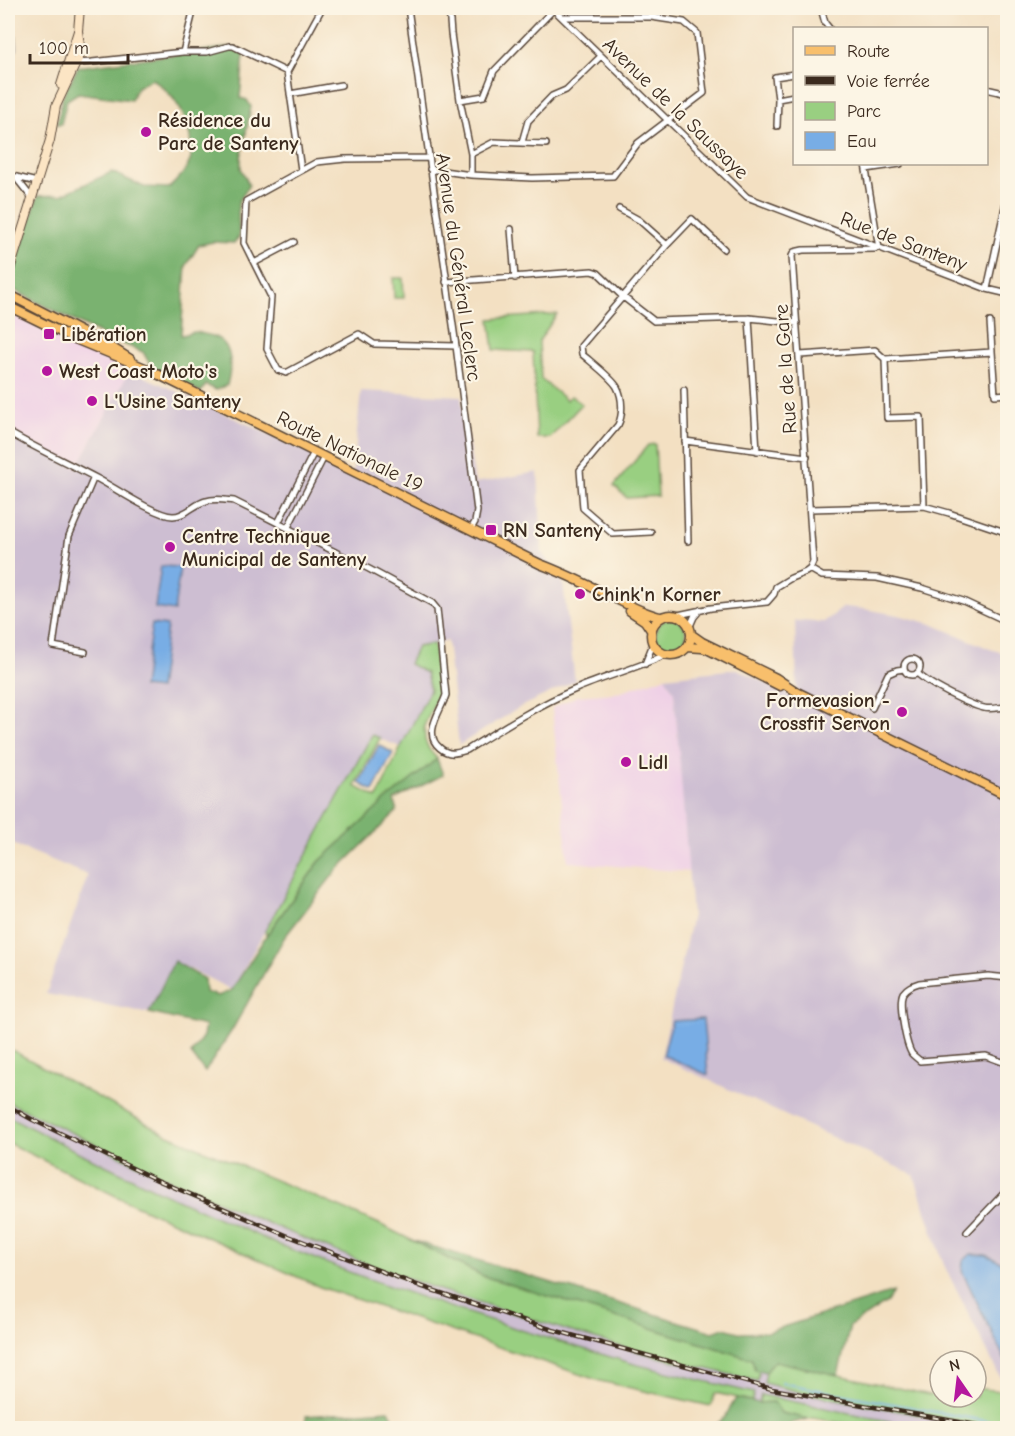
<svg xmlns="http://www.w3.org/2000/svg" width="1015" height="1436" viewBox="0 0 1015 1436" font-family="'Comic Neue',sans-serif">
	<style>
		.built { fill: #efd0e6 }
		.industrial { fill: #cdbed2 }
		.green { fill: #99cf81; stroke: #6a7c50; stroke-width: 1.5 }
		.forest { fill: #7ab26f; stroke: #5a6e46; stroke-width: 1.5 }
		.water { fill: #78ade5; stroke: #5a6c82; stroke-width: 1.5 }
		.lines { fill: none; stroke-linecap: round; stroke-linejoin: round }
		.stream { stroke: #78ade5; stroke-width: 2 }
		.street-casing { stroke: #574537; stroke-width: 8 }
		.secondary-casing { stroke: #574537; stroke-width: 10 }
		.primary-casing { stroke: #574537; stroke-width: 11 }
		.street { stroke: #fff; stroke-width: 5 }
		.secondary { stroke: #fce5c4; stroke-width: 8 }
		.primary { stroke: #f8bf6c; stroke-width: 8 }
		.rail-casing { stroke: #3b2a1e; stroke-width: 4.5 }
		.rail { stroke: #fcf5e5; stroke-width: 2; stroke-dasharray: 7; stroke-linecap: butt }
		.poi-dot { fill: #b5179e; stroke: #fcf5e5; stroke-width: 2 }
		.labels { text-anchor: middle; stroke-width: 4.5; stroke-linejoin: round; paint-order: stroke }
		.street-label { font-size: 20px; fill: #3b2a1e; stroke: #fcf5e5 }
		.poi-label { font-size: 20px; font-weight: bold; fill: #3b2a1e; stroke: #fcf5e5; text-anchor: start }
	</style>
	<rect width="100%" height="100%" fill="#fcf5e5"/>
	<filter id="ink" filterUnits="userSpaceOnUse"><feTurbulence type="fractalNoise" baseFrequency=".0167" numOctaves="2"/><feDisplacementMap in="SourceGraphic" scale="12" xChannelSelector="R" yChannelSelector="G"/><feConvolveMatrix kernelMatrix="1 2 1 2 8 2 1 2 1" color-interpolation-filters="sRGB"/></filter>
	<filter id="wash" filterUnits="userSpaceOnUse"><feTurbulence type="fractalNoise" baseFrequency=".008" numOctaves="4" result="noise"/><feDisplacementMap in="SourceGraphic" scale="24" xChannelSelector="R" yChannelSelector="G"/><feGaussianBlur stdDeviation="1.35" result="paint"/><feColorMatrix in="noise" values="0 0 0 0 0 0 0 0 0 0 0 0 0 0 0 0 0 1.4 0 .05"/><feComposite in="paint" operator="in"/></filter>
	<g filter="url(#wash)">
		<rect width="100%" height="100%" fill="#f3e0c2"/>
		<path class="built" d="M8 227 17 229 8 255Z
			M8 312 130 370 77 468 8 432Z
			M665 677 674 691 689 872 568 862 552 708 577 696 615 693Z"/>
		<path class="industrial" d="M130 370 353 473 361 391 461 396 475 483 538 472 542 553 563 583 575 681 522 706 459 745 447 641 417 647 426 672 430 690 401 747 372 736 232 990 174 961 149 1013 46 994 88 875 8 842V432L77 468Z
			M844 607 864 609 898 615 932 624 990 649 1007 654V1391L944 1265 914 1175 661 1058 692 915 674 691 665 677 737 669 797 698 795 621 824 622Z
			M8 1048 166 1134 377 1223 483 1276 775 1361 930 1395 937 1394 940 1397H976V1388L1001 1391 1007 1394V1428H869L813 1418 809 1419 759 1403 715 1393 711 1406 600 1381 320 1287 126 1201 8 1143Z"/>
		<path class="green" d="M393 278H403L404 298H394Z
			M557 314 539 341 541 379 566 400 571 396 582 404 550 438H537L533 352 494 350 490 319Z
			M655 444 658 496 627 498 614 486 648 445Z
			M656 634a15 15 0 1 1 30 0a15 15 0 1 1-30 0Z
			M434 644 438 696 424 726 425 740 429 749 437 759 385 801 319 862 266 936 265 931 372 735 380 738 355 786 377 798 401 747 430 690 426 673 409 664 417 647Z
			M8 1048 166 1134 377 1223 483 1276 752 1359 755 1370H759L757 1381 654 1356 588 1337 440 1290 365 1263 286 1231 174 1182 8 1102Z
			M8 1116 78 1152 161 1192 272 1242 349 1272 443 1305 524 1331 634 1364 754 1393 752 1401 715 1393 711 1406 600 1381 320 1287 126 1201 8 1143Z
			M775 1361 930 1395 940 1393V1397H976V1388L1001 1391 1007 1393V1428L962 1423 799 1392 764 1383 766 1372Z
			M761 1395 908 1425 929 1428H869L813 1418 809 1419 781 1413 773 1402 759 1403Z"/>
		<path class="forest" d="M232 47 244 54 240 98 247 100 251 107 241 158V168L249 185 238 203 239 237 234 243 213 242 199 245 186 266 181 335C185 335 191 332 195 332 198 332 201 333 204 334 233 338 233 362 227 385L216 390 206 385 201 392 153 370 143 352 102 335 8 287 38 196 61 195 112 172 144 187 169 188C177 180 186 172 190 161 192 157 191 152 191 147 190 119 175 94 152 79L137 87 131 100 78 93 67 100 61 124H57L63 96 78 67Z
			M437 759 443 775 394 800 397 811 336 871 284 938 232 1030 205 1072 191 1054 203 1036 205 1026 149 1013 174 961 204 979 205 992 218 996 232 990 266 936 319 862 385 801Z
			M411 1240 713 1332 724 1328 742 1333 767 1332 893 1292 887 1302 850 1326 838 1375 775 1361 766 1372 755 1370 752 1359 483 1276Z
			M736 1398 759 1403 774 1402 781 1413 809 1419 792 1423 786 1428H712L725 1417Z
			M389 1410 399 1428H307L306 1416Z"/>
		<path class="water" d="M8 34 16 37 17 49 14 53 8 50Z
			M161 566 180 567 174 611 155 608Z
			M152 624 167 626 159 689 143 687Z
			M379 745 393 753 373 791 359 783Z
			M703 1019 708 1075 663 1055 672 1021Z
			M971 1254 986 1255 1007 1265V1364L962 1271 963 1261Z"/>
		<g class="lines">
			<path class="stream" d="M782 1383 952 1415 992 1422"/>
		</g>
	</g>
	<g filter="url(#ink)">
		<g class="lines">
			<g class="street-casing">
				<path id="street" d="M408 8 456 346 477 511 475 522 471 529
					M449 8 451 34 460 100 471 154V175
					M552 8 747 197 987 289 1008 294
					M821 8 825 23 829 28
					M183 52 194 8
					M69 59 76 63 92 62 183 52H207L229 46H233L287 72
					M287 72 301 170
					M287 72 322 8
					M986 89 1008 94
					M290 94 341 85
					M778 99 794 96
					M460 100 484 96 494 71 554 9
					M8 124 11 125 8 141
					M777 126 778 99 775 77 794 74
					M522 142 528 121 552 96 566 90 601 56
					M471 154 494 142 546 144
					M428 158 345 159 317 162 246 201 244 243 271 297 267 349 278 370 286 373 359 334 374 344 456 346
					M865 164 879 248
					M430 169 471 175 532 178 613 176 638 143 704 93 697 33 684 22 651 17H563
					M866 169 900 164
					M8 175 37 182
					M16 178 32 198
					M619 209 639 220 667 245
					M511 229 515 278
					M254 263 294 242
					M446 282 592 271 598 273 622 296 654 321 749 318 797 323
					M987 289 1008 193
					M749 318 757 451
					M990 322 995 395 1008 394
					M800 355 875 350 885 359 992 352
					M885 359 887 418 921 417 924 506
					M684 390 688 541
					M8 432C37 449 68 463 98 479 115 488 156 516 173 516 186 516 194 504 206 501 215 498 224 500 234 501L369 569 432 603 437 609 446 695C441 711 422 734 440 748 449 756 457 753 467 750 502 728 538 705 576 689 606 676 638 668 667 654
					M685 441 807 457
					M810 509 924 506 949 513 1008 533
					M278 523 314 452
					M288 527 324 457
					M651 532 613 534 583 508 580 470 618 425C623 415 623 398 617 387 612 378 591 362 582 354L581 346 667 245 692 219 724 249
					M1003 532 1008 520
					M810 569 813 562 792 256 794 252 803 250 875 249
					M810 569 822 576 877 578 922 588 963 601 1008 622
					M678 615 711 608 767 602 774 594 776 587 791 578 806 572 810 569
					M690 626 694 617 700 610
					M85 652 53 646 69 536 94 477
					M904 667a8 8 0 1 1 16 0a8 8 0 1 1-16 0Z
					M645 664 653 644
					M917 673C928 684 969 705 984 708 991 710 1000 707 1008 707
					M872 708 888 674 897 670 904 669
					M1008 978 988 976 919 983C913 985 907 987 903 993 898 1003 906 1045 912 1054 914 1056 918 1059 920 1061L986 1056 1008 1064
					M967 1232 1008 1189"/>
			</g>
			<g class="secondary-casing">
				<path id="secondary" d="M61 85 78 31 80 8
					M8 276 50 140 56 106 78 59 80 45 78 31"/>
			</g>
			<g class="primary-casing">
				<path id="primary" d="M8 294 114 349 130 359
					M8 306 75 339 145 368 540 564C564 573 586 584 608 595 625 603 642 613 660 617
					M630 611 645 621 651 630
					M651 635a20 20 0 1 1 40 0a20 20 0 1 1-40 0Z
					M692 635 702 642 776 678 797 692 1008 796
					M687 647 702 648 709 650 780 686"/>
			</g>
			<use href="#street" class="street"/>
			<use href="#secondary" class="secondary"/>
			<use href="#primary" class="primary"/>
			<g class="rail-casing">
				<path id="rail" d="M8 1106 33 1120 157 1180 286 1235 420 1286 553 1330 772 1389 994 1428"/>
			</g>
			<use href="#rail" class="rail"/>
		</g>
	</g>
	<g class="poi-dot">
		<circle cx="146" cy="132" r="6"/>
		<rect x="43" y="328" width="12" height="12" rx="3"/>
		<circle cx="47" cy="371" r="6"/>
		<circle cx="92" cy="401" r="6"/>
		<rect x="485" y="524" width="12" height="12" rx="3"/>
		<circle cx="170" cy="547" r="6"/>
		<circle cx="580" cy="594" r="6"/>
		<circle cx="902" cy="712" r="6"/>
		<circle cx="626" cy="762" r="6"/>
	</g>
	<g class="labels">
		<g class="street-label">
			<text transform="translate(676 108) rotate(44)" y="7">Avenue de la Saussaye</text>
			<text transform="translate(904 241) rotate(21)" y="7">Rue de Santeny</text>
			<text transform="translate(459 267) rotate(82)" y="7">Avenue du Général Leclerc</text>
			<text transform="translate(785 369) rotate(-94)" y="7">Rue de la Gare</text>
			<text transform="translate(350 451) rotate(26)" y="7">Route Nationale 19</text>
		</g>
		<g class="poi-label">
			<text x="158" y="127">Résidence du<tspan x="158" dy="23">Parc de Santeny</tspan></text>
			<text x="61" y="341">Libération</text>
			<text x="59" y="378">West Coast Moto's</text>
			<text x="104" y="408">L'Usine Santeny</text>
			<text x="503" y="537">RN Santeny</text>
			<text x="182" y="543">Centre Technique<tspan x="182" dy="23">Municipal de Santeny</tspan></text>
			<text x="592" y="601">Chink'n Korner</text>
			<text x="890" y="707" text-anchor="end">Formevasion -<tspan x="890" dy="23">Crossfit Servon</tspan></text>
			<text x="638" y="769">Lidl</text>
		</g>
	</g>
	<rect width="1015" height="1436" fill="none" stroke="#fcf5e5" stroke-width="30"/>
	<rect x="793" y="27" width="195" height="138" fill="#fcf5e5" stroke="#afa495" stroke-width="1.5"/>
	<rect x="805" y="46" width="30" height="9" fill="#f8bf6c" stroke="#afa495" stroke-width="1.5"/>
	<text x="847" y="57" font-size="18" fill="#3b2a1e">Route</text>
	<rect x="805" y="76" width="30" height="9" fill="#3b2a1e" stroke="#afa495" stroke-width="1.5"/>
	<text x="847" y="87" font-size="18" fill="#3b2a1e">Voie ferrée</text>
	<rect x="805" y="102" width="30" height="18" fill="#99cf81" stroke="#afa495" stroke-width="1.5"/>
	<text x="847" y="117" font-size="18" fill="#3b2a1e">Parc</text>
	<rect x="805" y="132" width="30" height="18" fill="#78ade5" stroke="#afa495" stroke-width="1.5"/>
	<text x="847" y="147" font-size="18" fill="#3b2a1e">Eau</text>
	<g transform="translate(958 1379) rotate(346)"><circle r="28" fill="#fcf5e5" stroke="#afa495" stroke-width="1.5"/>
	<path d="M0-4.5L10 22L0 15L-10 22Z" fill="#b5179e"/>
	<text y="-9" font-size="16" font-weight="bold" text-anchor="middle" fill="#3b2a1e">N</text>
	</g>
	<path d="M30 54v9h98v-9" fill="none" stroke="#3b2a1e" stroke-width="3"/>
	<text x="39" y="54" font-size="18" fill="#3b2a1e" stroke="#fcf5e5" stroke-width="4.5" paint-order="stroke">100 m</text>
</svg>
